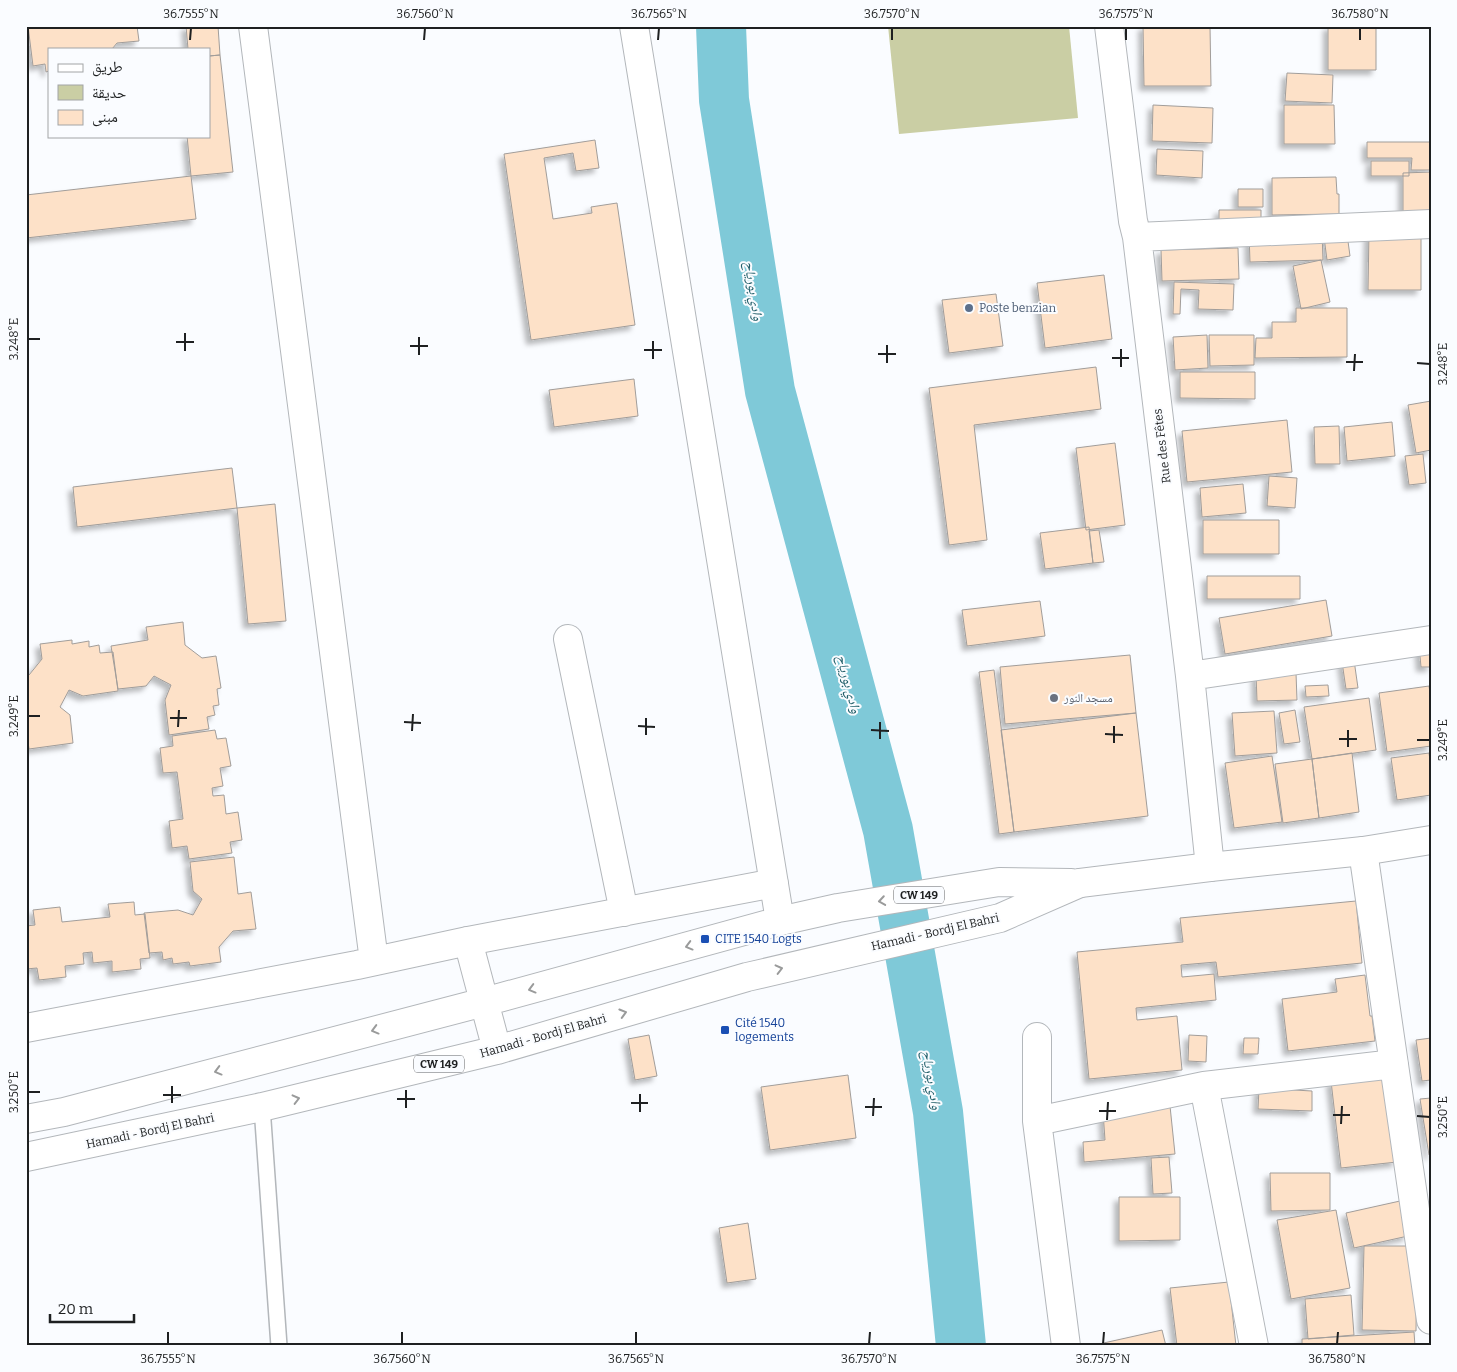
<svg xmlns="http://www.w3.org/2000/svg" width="1457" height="1372" viewBox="0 0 1457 1372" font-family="Bitter,'Noto Naskh Arabic',serif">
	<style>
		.green { fill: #cacea4 }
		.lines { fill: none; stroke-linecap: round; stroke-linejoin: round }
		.river { stroke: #7fc9d8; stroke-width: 50 }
		.building { fill: #fde1c8; stroke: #a19d9a; filter: url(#shadow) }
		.lane-casing { stroke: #b3b7bb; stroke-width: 18 }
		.street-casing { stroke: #b3b7bb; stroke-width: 30 }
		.secondary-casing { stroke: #b3b7bb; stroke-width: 30 }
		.highway-casing { stroke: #b3b7bb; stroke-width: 30 }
		.lane { stroke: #fff; stroke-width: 15 }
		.street { stroke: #fff; stroke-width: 28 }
		.secondary { stroke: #fff; stroke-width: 28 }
		.highway { stroke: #fff; stroke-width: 28 }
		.oneway { stroke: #9a9b9b }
		.ticks { fill: none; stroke: #1e2021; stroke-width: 2 }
		.service-dot { fill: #5c6f8a; stroke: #fafcff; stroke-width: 2 }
		.worship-dot { fill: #6b7280; stroke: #fafcff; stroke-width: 2 }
		.transit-dot { fill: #1a4fb4; stroke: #fafcff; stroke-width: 2 }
		.labels { text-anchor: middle; stroke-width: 4; stroke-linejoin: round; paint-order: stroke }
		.shield { fill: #fafcff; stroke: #606264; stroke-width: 1 }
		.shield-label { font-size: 11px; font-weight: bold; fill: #1e2021 }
		.service-label { font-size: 12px; fill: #4e5e75; stroke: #fafcff; text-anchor: start }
		.street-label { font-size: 12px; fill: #1e2021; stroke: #fafcff }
		.worship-label { font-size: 12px; fill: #5b616d; stroke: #fafcff; text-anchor: start }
		.transit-label { font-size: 12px; fill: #164399; stroke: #fafcff; text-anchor: start }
		.water-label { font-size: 14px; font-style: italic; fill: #225f6a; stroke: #fafcff }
		.neatline { fill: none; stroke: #1e2021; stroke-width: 2 }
		.ticks-label { font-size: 12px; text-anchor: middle; fill: #1e2021 }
	</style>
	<defs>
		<filter id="shadow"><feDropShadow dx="-4.5" dy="4.5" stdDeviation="2.5" flood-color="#0004"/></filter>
	</defs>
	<rect width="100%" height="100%" fill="#fafcff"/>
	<path class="green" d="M888 26H1069L1078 118 899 134Z"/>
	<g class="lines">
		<path class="river" d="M721 26 724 100 770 391 888 830 938 1112 961 1346"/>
	</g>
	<path class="building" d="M28 26H73L77 28 78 26H137L139 41 117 43 112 49H49V71L46 72 45 64 33 66Z
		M186 26H218L220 55 209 56V49H188Z
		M1143 26H1210L1211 86H1144Z
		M1328 26H1376V70H1328Z
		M220 55 233 172 191 176 187 136H209V56Z
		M1287 73 1333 75 1332 103 1285 101Z
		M1153 105 1213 108 1212 143 1152 141Z
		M1284 105H1334L1335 144H1284Z
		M595 140 599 168 576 171 573 153 544 158 553 219 592 213 591 207 617 203 635 325 531 340 504 154Z
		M1367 142H1431V170H1411L1412 158H1367Z
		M1157 149 1203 151 1202 178 1156 175Z
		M1371 161H1409V176H1371Z
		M1431 172V214H1403V173Z
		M191 176 196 219 26 238V195Z
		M1336 177 1337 194H1339V214L1272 215V178Z
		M1238 189H1263V207H1238Z
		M1219 210H1261V227L1219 228Z
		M1322 232 1323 260 1250 262 1249 234Z
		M1369 232H1421V290H1368Z
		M1347 234 1350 256 1327 260 1324 237Z
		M1238 248 1239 279 1162 281 1161 250Z
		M1321 260 1330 302 1301 309 1293 266Z
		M1104 275 1112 339 1045 348 1037 283Z
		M1174 282 1234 284 1233 310 1198 309 1199 290 1181 289 1180 314H1173Z
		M996 294 1003 346 949 353 942 300Z
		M1296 308H1347V357L1255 358 1256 338H1272V322H1296Z
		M1207 335 1208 368 1175 370 1173 337Z
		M1209 335H1254V365L1210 366Z
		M1096 367 1101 409 974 425 987 540 949 545 929 388Z
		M1180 372H1255V399L1180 398Z
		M634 379 638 416 554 427 549 390Z
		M1431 401V450L1416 453 1408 405Z
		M1287 420 1292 472 1187 482 1182 431Z
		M1392 422 1395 456 1347 461 1344 427Z
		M1339 426 1340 464H1315L1314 427Z
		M1115 443 1125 525 1086 530 1076 448Z
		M1423 454 1426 483 1409 485 1405 456Z
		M232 468 237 508 77 527 73 487Z
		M1269 476 1297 478 1295 508 1267 506Z
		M1243 484 1246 513 1202 517 1200 488Z
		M275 504 286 621 248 624 237 508Z
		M1203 520H1279V554H1203Z
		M1089 527 1093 563 1045 569 1040 533Z
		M1099 530 1104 562 1093 563 1089 531Z
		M1207 576H1300V599H1207Z
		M1326 600 1332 636 1225 654 1219 618Z
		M1040 601 1045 636 967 646 962 610Z
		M183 622 185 645 202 658 216 656 221 688 217 689 219 705 213 706 215 715 207 717 209 729 169 735 165 700 171 685 154 676 146 686 118 689 111 646 148 640 146 627Z
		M72 640V644L89 641V647L99 645 100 653 113 652 118 691 83 696 69 690 60 707 70 715 73 743 29 749 26 728V676L29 675 42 659 40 644Z
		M1431 644V667H1421L1419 645Z
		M1130 655 1136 713 1005 724 1000 667Z
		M1354 660 1358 688 1346 689 1342 662Z
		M994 670 1014 832 999 834 979 672Z
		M1296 673 1297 700 1257 701 1256 674Z
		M1328 685 1329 696 1306 697 1305 686Z
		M1429 686 1431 699V746L1387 752 1379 693Z
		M1369 698 1376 750 1312 759 1304 707Z
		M1295 710 1300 742 1284 744 1279 713Z
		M1274 711 1277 753 1235 756 1232 713Z
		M1136 713 1148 816 1014 832 1001 730Z
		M215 730 217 739 226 738 231 766 220 768 223 786 212 788 213 796 224 795 226 814 238 812 242 840 230 842 232 853 189 859 187 846 172 848 169 821 183 819 177 772 163 773 160 748 173 746 172 736Z
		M1352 753 1359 812 1319 818 1312 759Z
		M1429 753 1431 767V795L1397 800 1391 758Z
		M1272 756 1282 822 1234 828 1225 763Z
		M1312 759 1319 818 1283 823 1275 764Z
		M234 857 238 894 251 892 256 929 233 931 219 947 221 962 190 966 189 962 173 964 172 958 163 960 162 952 149 953 144 913 178 910 193 915 202 899 193 891 190 862Z
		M1356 901 1362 963 1218 977 1216 962 1181 965 1182 977 1214 974 1216 1000 1136 1008 1137 1020 1177 1016 1182 1070 1089 1079 1077 952 1183 942 1180 918Z
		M134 902 135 915 145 914 150 958 140 959 141 969 112 972V961L93 963 92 952 83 953 84 964 65 966 66 977 39 980 37 968 26 969V926L35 925 33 910 60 907 62 922 110 917 108 904Z
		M1365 975 1370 1016H1372L1375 1041 1288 1051 1282 999 1337 992 1335 979Z
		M649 1035 657 1076 635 1080 628 1039Z
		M1189 1035 1207 1036 1206 1062 1188 1061Z
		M1244 1038H1259L1258 1054H1243Z
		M1431 1038V1080L1422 1081 1416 1040Z
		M848 1075 856 1138 770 1150 761 1087Z
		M1387 1075 1397 1162 1341 1168 1331 1081Z
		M1259 1088 1312 1091V1111L1258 1109Z
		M1431 1098V1155H1429L1420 1099Z
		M1170 1106 1175 1154 1084 1162 1083 1142 1105 1140 1103 1112Z
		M1169 1157 1172 1193 1153 1194 1151 1158Z
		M1270 1173H1330V1210L1271 1211Z
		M1119 1197H1180V1240L1119 1241Z
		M1400 1201 1408 1236 1354 1248 1346 1213Z
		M1336 1210 1350 1288 1291 1299 1277 1220Z
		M748 1223 756 1279 727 1283 719 1228Z
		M1364 1246H1417L1416 1331 1362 1330Z
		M1229 1282 1236 1346H1177L1170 1288Z
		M1351 1295 1354 1335 1308 1339 1305 1299Z
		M1162 1330 1166 1346H1100L1099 1344Z
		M1414 1332 1415 1346H1302V1339Z"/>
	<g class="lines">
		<g class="lane-casing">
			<path id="lane" d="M262 1107 279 1346"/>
		</g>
		<g class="street-casing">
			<path id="street" d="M253 26 374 961
				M634 26 780 921
				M1109 26 1133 221 1137 237 1190 676 1210 867
				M1137 237 1431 224
				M568 639 624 912
				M1190 676 1431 640
				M1363 851 1431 1320
				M26 1028 357 965 468 941 774 883
				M1037 1037V1121L1066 1346
				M1204 1086 1254 1346
				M1037 1121 1204 1086 1394 1064"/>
		</g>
		<g class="secondary-casing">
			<path id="secondary" d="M1080 883 1210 867 1363 851 1431 840"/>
		</g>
		<g class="highway-casing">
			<path id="highway" d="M468 941 497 1050
				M26 1119 64 1112 484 1002 780 921 838 908 999 882 1071 883
				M26 1157 262 1107 497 1050 747 977 1000 918 1080 883"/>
		</g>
		<use href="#lane" class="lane"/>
		<use href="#street" class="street"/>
		<use href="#secondary" class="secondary"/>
		<use href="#highway" class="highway"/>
	</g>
	<defs><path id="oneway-chevron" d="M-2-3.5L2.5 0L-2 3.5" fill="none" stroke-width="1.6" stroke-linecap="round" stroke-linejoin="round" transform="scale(1.25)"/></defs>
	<g class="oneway">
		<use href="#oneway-chevron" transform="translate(882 901) rotate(171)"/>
		<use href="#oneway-chevron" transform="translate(689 946) rotate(165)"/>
		<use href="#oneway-chevron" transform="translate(779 969) rotate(-14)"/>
		<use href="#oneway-chevron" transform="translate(532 989) rotate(165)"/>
		<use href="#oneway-chevron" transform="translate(623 1013) rotate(-16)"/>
		<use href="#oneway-chevron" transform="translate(375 1030) rotate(165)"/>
		<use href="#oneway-chevron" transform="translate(218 1071) rotate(165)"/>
		<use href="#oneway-chevron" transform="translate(296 1099) rotate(-14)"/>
	</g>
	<path class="ticks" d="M190 40 191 28M424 40 425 28M658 40 659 28M892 40V28M1126 40V28M1360 40V28M28 339H40M176 342H194M410 346H428M644 350H662M185 351V333M878 354H896M419 355V337M1112 358H1129M653 359V341M1346 362H1363M887 363V345M1417 363 1430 364M1121 367V349M1354 371 1355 354M28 716H40M170 718H187M404 722 421 723M638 726 655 727M178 727 179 710M871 730 889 731M412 731 413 714M1105 734 1123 735M646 735V718M880 739V722M1339 739H1357M1417 740H1430M1114 743V726M1348 747V730M28 1092H40M163 1095H181M397 1099H415M172 1103V1086M631 1103H648M865 1107H882M406 1108V1090M1099 1111H1116M640 1112V1094M1333 1115H1350M873 1116 874 1098M1417 1116 1430 1117M1107 1120 1108 1102M1341 1124 1342 1106M168 1344V1332M402 1344V1332M636 1344V1332M869 1344 870 1332M1103 1344 1104 1332M1337 1344 1338 1332"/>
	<circle class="service-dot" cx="969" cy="308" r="5"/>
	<circle class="worship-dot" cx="1054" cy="698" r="5"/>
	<g class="transit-dot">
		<rect x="700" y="934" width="10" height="10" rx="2.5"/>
		<rect x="720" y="1025" width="10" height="10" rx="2.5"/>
	</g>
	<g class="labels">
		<g class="shield">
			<rect x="894" y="886.5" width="50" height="17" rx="4"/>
			<rect x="414" y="1055.5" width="50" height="17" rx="4"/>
		</g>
		<g class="shield-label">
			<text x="919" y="899">CW 149</text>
			<text x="439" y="1068">CW 149</text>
		</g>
		<g class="service-label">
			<text x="979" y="312">Poste benzian</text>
		</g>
		<g class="street-label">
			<text transform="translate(1162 446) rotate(-97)" y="4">Rue des Fêtes</text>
			<text transform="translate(935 932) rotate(-13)" y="4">Hamadi - Bordj El Bahri</text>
			<text transform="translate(543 1036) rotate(-16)" y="4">Hamadi - Bordj El Bahri</text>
			<text transform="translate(150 1131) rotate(-12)" y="4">Hamadi - Bordj El Bahri</text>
		</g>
		<g class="worship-label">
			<text x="1064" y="702">مسجد النور</text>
		</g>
		<g class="transit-label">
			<text x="715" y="943">CITE 1540 Logts</text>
			<text x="735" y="1027">Cité 1540<tspan x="735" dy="14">logements</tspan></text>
		</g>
		<g class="water-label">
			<text transform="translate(754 291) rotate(81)" y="5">وادي بورياح</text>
			<text transform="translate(849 684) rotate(75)" y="5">وادي بورياح</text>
			<text transform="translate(932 1080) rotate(80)" y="5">وادي بورياح</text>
		</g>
	</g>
	<rect width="1457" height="1372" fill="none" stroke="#fafcff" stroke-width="55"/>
	<rect x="48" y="48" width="162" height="90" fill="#fafcff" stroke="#a2a4a6"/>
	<rect x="58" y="64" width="25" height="8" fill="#ffffff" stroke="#a2a4a6"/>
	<text x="92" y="72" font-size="15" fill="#1e2021">طريق</text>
	<rect x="58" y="85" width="25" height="15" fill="#cacea4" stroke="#a2a4a6"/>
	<text x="92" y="98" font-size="15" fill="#1e2021">حديقة</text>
	<rect x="58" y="110" width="25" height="15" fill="#fde1c8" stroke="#a2a4a6"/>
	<text x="92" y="122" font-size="15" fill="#1e2021">مبنى</text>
	<path d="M50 1314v8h84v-8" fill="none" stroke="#1e2021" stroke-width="2.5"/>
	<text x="58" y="1314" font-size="15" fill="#1e2021" stroke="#fafcff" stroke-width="4" paint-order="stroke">20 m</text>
	<rect x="28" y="28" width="1402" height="1316" class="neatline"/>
	<g class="ticks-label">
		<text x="191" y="18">36.7555°N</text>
		<text x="425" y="18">36.7560°N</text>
		<text x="659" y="18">36.7565°N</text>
		<text x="892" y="18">36.7570°N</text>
		<text x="1126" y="18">36.7575°N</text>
		<text x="1360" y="18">36.7580°N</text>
		<text transform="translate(14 339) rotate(-90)" y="4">3.248°E</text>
		<text transform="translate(1443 364) rotate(-90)" y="4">3.248°E</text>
		<text transform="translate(14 716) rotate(-90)" y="4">3.249°E</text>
		<text transform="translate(1443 740) rotate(-90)" y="4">3.249°E</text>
		<text transform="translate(14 1092) rotate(-90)" y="4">3.250°E</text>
		<text transform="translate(1443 1117) rotate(-90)" y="4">3.250°E</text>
		<text x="168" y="1363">36.7555°N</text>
		<text x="402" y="1363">36.7560°N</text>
		<text x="636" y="1363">36.7565°N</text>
		<text x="869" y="1363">36.7570°N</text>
		<text x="1103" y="1363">36.7575°N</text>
		<text x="1337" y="1363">36.7580°N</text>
	</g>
</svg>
